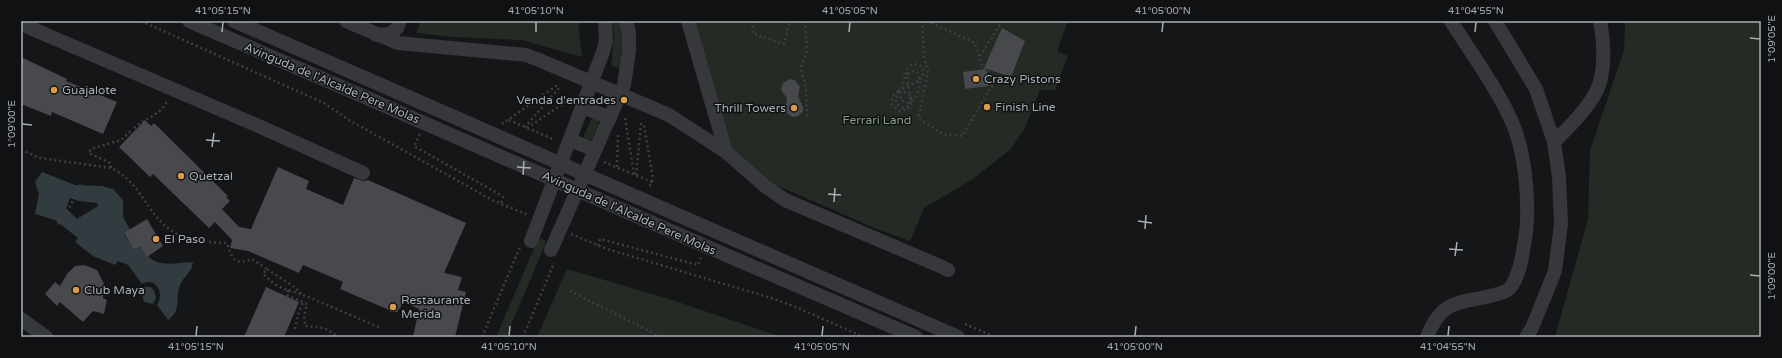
<svg xmlns="http://www.w3.org/2000/svg" width="1782" height="358" viewBox="0 0 1782 358" font-family="'Varela Round',sans-serif">
	<style>
		.green { fill: #242b24 }
		.water { fill: #323b40; fill-rule: evenodd }
		.building { fill: #48494c }
		.lines { fill: none; stroke-linecap: round; stroke-linejoin: round }
		.path { stroke: #3d3f42; stroke-width: 2.5; stroke-dasharray: 2 3; stroke-linecap: butt }
		.minor { stroke: #37383b; stroke-width: 14 }
		.path-bridge { stroke: #3d3f42; stroke-width: 2.5; stroke-dasharray: 2 3; stroke-linecap: butt }
		.minor-bridge { stroke: #37383b; stroke-width: 14 }
		.ticks { fill: none; stroke: #a9aeb5; stroke-width: 1.5 }
		.poi-dot { fill: #db9c4a; stroke: #101112; stroke-width: 1.5 }
		.labels { text-anchor: middle; stroke-width: 3; stroke-linejoin: round; paint-order: stroke }
		.poi-label { font-size: 12px; fill: #a9aeb5; stroke: #101112; text-anchor: start }
		.street-label { font-size: 12px; fill: #a9aeb5; stroke: #101112 }
		.park-label { font-size: 12px; fill: #839e82; stroke: #101112 }
		.neatline { fill: none; stroke: #a9aeb5; stroke-width: 1.5 }
		.ticks-label { font-size: 10px; text-anchor: middle; fill: #a9aeb5 }
	</style>
	<rect width="100%" height="100%" fill="#151617"/>
	<path class="green" d="M421 21H578L582 57 522 40 453 37 416 33Z
		M612 21H621L623 34 620 68 611 66 614 34Z
		M693 21H1068L1057 51 1068 56 1055 90H1040L1024 129 1011 149 973 179 924 208 910 241 877 229 776 185 746 163 731 148Z
		M1625 21H1761V337H1555L1588 219 1590 151 1624 50Z
		M592 118 597 119 599 123 592 139 589 141 584 138V135Z
		M540 239 545 240V245L506 337H496L537 241Z
		M567 269 669 299 782 337H537Z"/>
	<path class="water" d="M42 172 75 185 102 186 113 189 123 200V217L130 230 124 234 134 250 140 246C155 270 168 263 193 262 192 272 185 275 181 283 173 298 184 308 168 320L157 305C165 294 156 276 142 284L128 265 118 261 115 265 93 256 75 242 78 238 55 220 35 214 39 194 35 182ZM70 198 79 201 97 203 98 206 77 219 66 208Z
		M145 287H150L154 290 156 298 153 304 144 302 142 294Z"/>
	<path class="building" d="M1002 28 1025 41 1011 77 984 68Z
		M21 57 67 79 66 81 117 102 103 134 52 112 51 116 21 104Z
		M986 69 989 86 965 89 963 72Z
		M790 79 795 80 800 87 798 96 803 107V111L798 116 792 117 787 113 785 109 787 98 781 90 783 83Z
		M145 120 151 126 154 123 228 196 226 197 230 201 222 209 239 227 251 229 278 167 309 181 306 189 343 205 354 178 363 181 368 180 466 223 444 273 462 277 458 290 466 292 455 337H413L419 309 404 302 397 312H391L387 309 340 289 343 282 303 265 299 273 248 251 230 248 232 240 215 222 209 228 153 174 150 177 119 147Z
		M147 219 163 246 147 257 140 246 134 250 124 233Z
		M84 265 97 270 104 284 103 298 107 300 104 314 93 311 83 322 60 302 57 306 45 294 55 282 60 286 67 274 75 266Z
		M266 287 299 302 284 337H244Z"/>
	<g class="lines">
		<path class="path" d="M141 21 324 103 349 120 494 201 528 215
			M754 21 752 33 784 44 790 21
			M805 21 807 50 801 67 806 89 807 119
			M922 21 924 57 928 72 918 118 943 134 962 136 992 86 991 76 986 69 983 68 975 43 927 21
			M980 56 1002 21
			M898 91 892 97V105L899 111 908 109 912 102 909 94 904 92 900 93 895 99C896 107 907 112 910 103 913 93 905 84 908 74L912 71 917 72C924 81 916 111 901 100L900 93 907 69 911 65 918 64 923 68V74L920 80
			M625 118 634 174
			M509 120 555 140
			M502 124 556 86 559 88 525 127
			M134 128C145 118 161 115 167 101
			M527 128 570 99
			M420 134 414 146 497 193 503 197 501 203
			M21 150 40 158 111 168C141 181 148 218 175 233 190 242 210 242 227 243 232 259 235 266 252 259L267 269
			M604 162 652 182
			M617 167 618 134
			M111 168 110 163 89 153 91 149 121 140 131 131
			M636 175 641 124 644 125 653 179 649 188
			M58 224 71 205 80 184
			M571 234 607 249 771 298 798 308 864 337
			M598 246 600 239 698 265 701 258
			M288 290 287 295 307 304 304 316 305 326 324 328 339 337
			M570 291 661 337
			M301 294C297 287 275 275 267 269L263 274 274 284 284 289 301 294 381 328
			M965 324 995 337
			M295 329 298 315 303 302
			M482 337 520 247
			M523 337 554 263"/>
		<path class="minor" d="M189 21 358 94
			M234 21 365 78
			M346 21 398 43 526 55 539 60
			M688 21 726 152
			M1495 21 1536 89 1554 142 1559 177 1561 224 1555 271 1532 328 1526 337
			M21 24 263 128 363 173
			M376 35 391 34 397 28 400 21
			M583 107 610 118
			M669 115 726 152 765 186 785 200 940 266 948 270
			M570 140 595 150
			M1554 142C1569 127 1586 111 1596 92 1606 73 1604 42 1600 21
			M703 226 958 337
			M531 241 603 52 606 41 605 21
			M696 242 916 337
			M551 250 624 85 629 51V32L626 21
			M21 319 46 337
			M1427 337C1442 298 1460 304 1494 295 1499 294 1506 292 1510 288 1519 277 1522 258 1524 245 1531 211 1526 154 1512 122 1497 88 1471 53 1451 21"/>
		<path class="path-bridge" d="M898 91 920 80"/>
		<path class="minor-bridge" d="M539 60 669 115
			M365 78 703 226
			M358 94 696 242"/>
	</g>
	<path class="ticks" d="M222 32 223 22M536 32V22M849 32 850 22M1162 32 1163 22M1475 32 1476 22M1750 38 1760 39M22 124 32 125M206 140 220 141M212 147 214 133M517 167 531 168M523 175 524 161M828 194 841 195M834 202 835 188M1138 221 1152 223M1145 229 1146 215M1449 249 1463 250M1455 256 1457 242M1750 275 1760 276M196 336 197 326M509 336 510 326M822 336 823 326M1135 336 1136 326M1448 336 1449 326"/>
	<g class="poi-dot">
		<circle cx="976" cy="79" r="4"/>
		<circle cx="54" cy="90" r="4"/>
		<circle cx="624" cy="100" r="4"/>
		<circle cx="987" cy="107" r="4"/>
		<circle cx="794" cy="108" r="4"/>
		<circle cx="181" cy="176" r="4"/>
		<circle cx="156" cy="239" r="4"/>
		<circle cx="76" cy="290" r="4"/>
		<circle cx="393" cy="307" r="4"/>
	</g>
	<g class="labels">
		<g class="poi-label">
			<text x="984" y="83">Crazy Pistons</text>
			<text x="62" y="94">Guajalote</text>
			<text x="616" y="104" text-anchor="end">Venda d'entrades</text>
			<text x="995" y="111">Finish Line</text>
			<text x="786" y="112" text-anchor="end">Thrill Towers</text>
			<text x="189" y="180">Quetzal</text>
			<text x="164" y="243">El Paso</text>
			<text x="84" y="294">Club Maya</text>
			<text x="401" y="304">Restaurante<tspan x="401" dy="14">Merida</tspan></text>
		</g>
		<g class="street-label">
			<text transform="translate(332 83) rotate(23)" y="4">Avinguda de l'Alcalde Pere Molas</text>
			<text transform="translate(629 213) rotate(24)" y="4">Avinguda de l'Alcalde Pere Molas</text>
		</g>
		<g class="park-label">
			<text x="877" y="124">Ferrari Land</text>
		</g>
	</g>
	<rect width="1782" height="358" fill="none" stroke="#101112" stroke-width="44"/>
	<rect x="22" y="22" width="1738" height="314" class="neatline"/>
	<g class="ticks-label">
		<text x="223" y="14">41°05'15"N</text>
		<text x="536" y="14">41°05'10"N</text>
		<text x="850" y="14">41°05'05"N</text>
		<text x="1163" y="14">41°05'00"N</text>
		<text x="1476" y="14">41°04'55"N</text>
		<text transform="translate(1771 39) rotate(-90)" y="4">1°09'05"E</text>
		<text transform="translate(11 124) rotate(-90)" y="4">1°09'00"E</text>
		<text transform="translate(1771 276) rotate(-90)" y="4">1°09'00"E</text>
		<text x="196" y="350">41°05'15"N</text>
		<text x="509" y="350">41°05'10"N</text>
		<text x="822" y="350">41°05'05"N</text>
		<text x="1135" y="350">41°05'00"N</text>
		<text x="1448" y="350">41°04'55"N</text>
	</g>
</svg>
